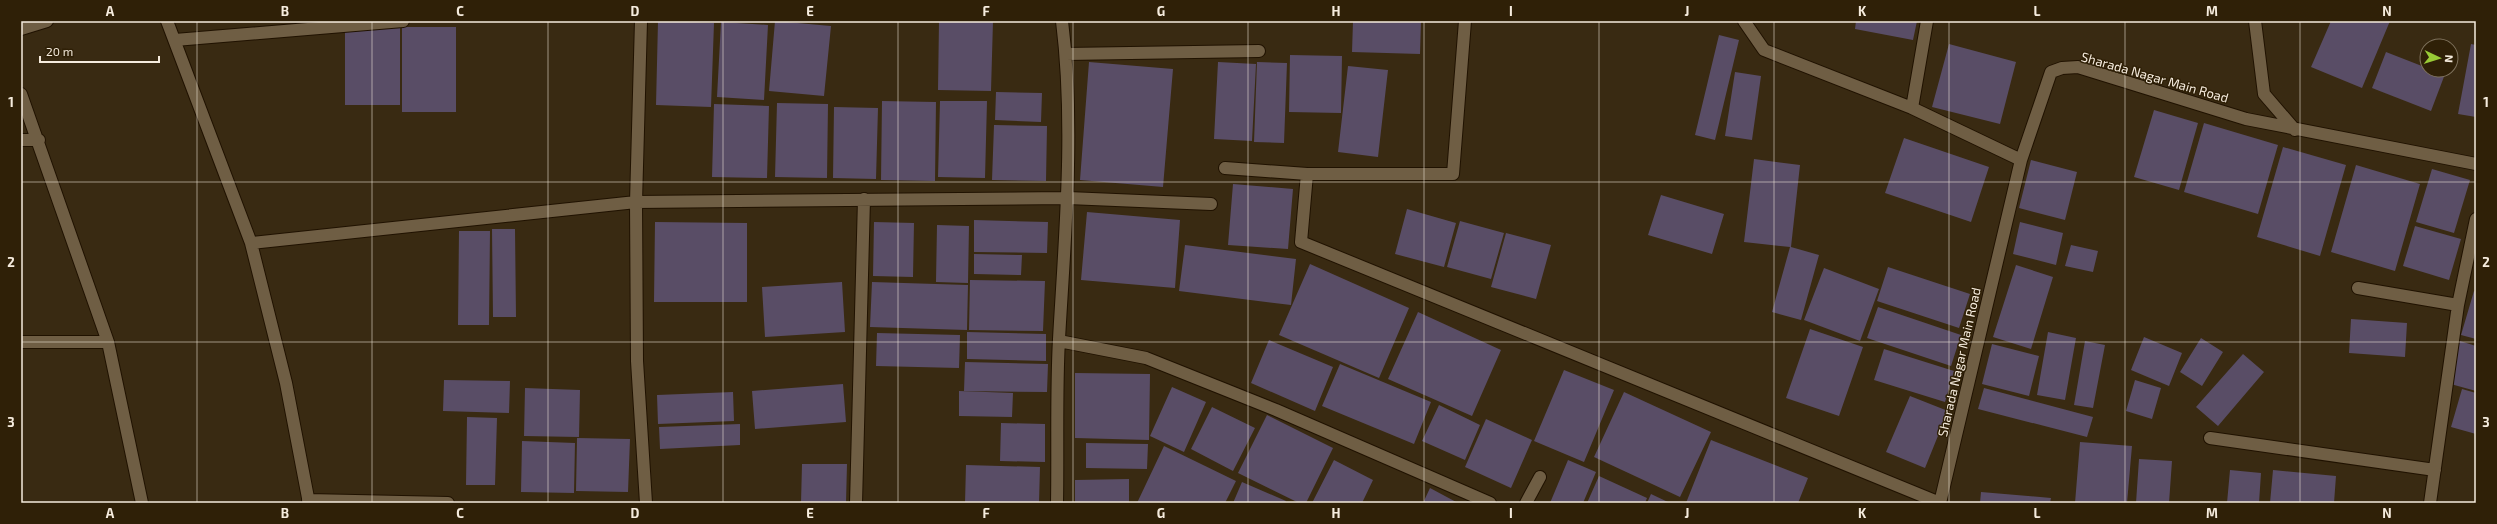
<svg xmlns="http://www.w3.org/2000/svg" width="2497" height="524" viewBox="0 0 2497 524" font-family="'Exo 2',sans-serif">
	<style>
		.building { fill: #594d66 }
		.lines { fill: none; stroke-linecap: round; stroke-linejoin: round }
		.minor-casing { stroke: #201200; stroke-width: 14 }
		.minor { stroke: #6f5e44; stroke-width: 12 }
		.grid { fill: none; stroke: #f6ecde; stroke-width: 1; stroke-opacity: 0.55 }
		.labels { text-anchor: middle; stroke-width: 3; stroke-linejoin: round; paint-order: stroke }
		.street-label { font-size: 13px; fill: #f6ecde; stroke: #2f2007 }
		.neatline { fill: none; stroke: #f6ecde; stroke-width: 1.5 }
		.grid-label { font-size: 13px; text-anchor: middle; font-weight: bold; fill: #f6ecde }
	</style>
	<rect width="100%" height="100%" fill="#392a12"/>
	<path class="building" d="M658 21 714 23 711 107 656 105Z
		M775 21 831 26 824 96 769 91Z
		M939 21H993L991 91 938 90Z
		M1353 21H1421L1420 54 1352 52Z
		M1856 21H1917L1913 40 1855 29Z
		M2331 21H2390L2362 88 2311 67Z
		M721 22 768 25 764 100 717 97Z
		M345 27H400V105H345Z
		M402 27H456V112H402Z
		M1719 35 1739 40 1715 140 1695 135Z
		M1949 44 2016 62 2000 124 1932 107Z
		M2471 44 2476 45V117L2458 114Z
		M2386 52 2427 68V70L2445 74 2431 111 2372 88Z
		M1290 55 1342 56 1341 113 1289 112Z
		M1089 62 1173 69 1163 187 1080 180Z
		M1218 62 1256 64 1252 141 1214 139Z
		M1257 62 1287 63 1284 143 1254 142Z
		M1348 66 1388 70 1378 157 1338 152Z
		M1735 72 1761 76 1752 140 1725 136Z
		M996 92 1042 93 1041 122 995 120Z
		M882 101 936 102 935 181 881 180Z
		M940 101H987L985 178 938 177Z
		M777 103 828 104 827 178 775 177Z
		M714 104 769 106 767 178 712 177Z
		M834 107 878 108 876 179 833 178Z
		M2154 110 2198 123 2179 190 2134 177Z
		M2204 123 2278 145 2258 214 2184 192Z
		M994 125 1047 126 1046 181 992 180Z
		M1904 138 1989 167 1971 222 1885 193Z
		M2283 147 2346 165 2320 256 2257 237Z
		M1754 159 1800 165 1791 247 1819 255 1801 320 1772 312 1790 247 1744 242Z
		M2031 160 2077 172 2065 220 2019 208Z
		M2356 165 2420 184 2395 271 2331 252Z
		M2432 169 2470 180 2454 233 2416 222Z
		M1233 184 1293 189 1288 249 1228 245Z
		M1661 195 1724 214 1712 254 1648 235Z
		M1407 209 1456 223 1444 267 1395 254Z
		M1087 212 1180 220 1175 288 1081 280Z
		M974 220 1048 222 1047 253 974 252Z
		M1460 221 1504 233 1491 279 1447 267Z
		M655 222 747 223V302H654Z
		M874 222 914 223 913 277 873 276Z
		M2020 222 2063 233 2056 265 2013 254Z
		M937 225 969 226 968 283 936 282Z
		M2415 226 2461 239 2449 280 2403 266Z
		M492 229H515L516 317H493Z
		M459 231H490L489 325H458Z
		M1506 233 1551 245 1536 299 1491 287Z
		M1185 245 1296 259 1291 305 1179 291Z
		M2071 245 2098 251 2093 272 2065 266Z
		M974 254 1022 255 1021 275 974 274Z
		M1310 264 1409 308 1379 378 1279 335Z
		M2016 265 2053 277 2031 349 1993 337Z
		M1888 267 1970 294 1959 328 1877 301Z
		M1824 268 1879 289 1860 341 1804 320Z
		M970 280 1045 281 1043 331 969 330Z
		M842 282 845 332 765 337 762 287Z
		M872 282 968 285 967 330 870 327Z
		M2474 291 2476 292V339L2461 335Z
		M1878 307 1961 335 1951 366 1867 338Z
		M1418 312 1501 350 1472 416 1388 379Z
		M2351 319 2407 323 2405 357 2349 353Z
		M1810 329 1863 347 1839 416 1786 398Z
		M967 332 1046 334V361L967 359Z
		M2048 332 2076 338 2065 400 2037 395Z
		M877 333 960 335 959 368 876 366Z
		M2144 337 2182 353 2169 386 2131 370Z
		M2201 338 2223 352 2202 386 2180 372Z
		M1269 340 1333 367 1315 411 1251 383Z
		M2085 341 2105 345 2093 408 2074 405Z
		M2460 341 2476 346V391L2447 383Z
		M1992 344 2039 356 2029 396 1982 384Z
		M1884 349 1954 371 1945 402 1874 380Z
		M2243 354 2264 372 2218 426 2196 407Z
		M965 362 1048 364 1047 392 964 391Z
		M1340 364 1431 402 1414 444 1322 406Z
		M1564 370 1614 390 1584 462 1534 441Z
		M1075 373 1150 374 1149 440 1075 438Z
		M444 380 510 381 509 413 443 411Z
		M2135 380 2161 388 2152 419 2126 411Z
		M843 384 846 422 755 429 752 391Z
		M1172 387 1206 402 1184 452 1150 436Z
		M525 388 580 390 579 437 524 436Z
		M1984 388 2093 417 2087 437 1978 409Z
		M2462 389 2476 393V434L2451 427Z
		M959 391 1013 393 1012 417 959 416Z
		M733 392 734 421 658 424 657 395Z
		M1624 392 1711 432 1680 497 1594 457Z
		M1910 396 1948 411 1925 468 1886 452Z
		M1439 405 1480 425 1465 460 1422 441Z
		M1212 407 1255 428 1233 471 1191 449Z
		M1267 415 1333 448 1306 503H1299L1238 473Z
		M467 417 497 418 495 485H466Z
		M1486 419 1532 440 1511 488 1465 467Z
		M1001 423 1045 424V462L1000 461Z
		M740 424V445L660 449 659 427Z
		M577 438 630 439 628 492 576 491Z
		M1711 440 1808 478 1798 503H1686Z
		M522 441 575 443 574 493 521 492Z
		M2080 442 2132 446 2127 503H2075Z
		M1086 443 1148 444 1147 469 1086 468Z
		M1164 446 1236 481 1225 503H1137Z
		M2139 459 2172 461 2169 503H2136Z
		M1334 460 1373 480 1362 503H1312Z
		M1568 460 1596 472 1583 503H1550Z
		M802 464H847L846 503H801Z
		M966 465 1040 467 1039 503H965Z
		M2230 470 2261 473 2259 503H2227Z
		M2273 470 2336 476 2334 503H2270Z
		M1599 476 1647 498 1645 503H1587Z
		M1129 479V503H1075V480Z
		M1242 482 1286 501 1285 503H1233Z
		M1430 488 1458 503H1423Z
		M1981 492 2051 498 2050 503H1980Z
		M1651 494 1670 503H1647Z"/>
	<g class="lines">
		<g class="minor-casing">
			<path id="minor" d="M167 21 251 243 286 383 309 503
				M1744 21 1764 50 1912 108 2021 160
				M2255 21 2264 94 2295 130
				M21 29 47 21
				M175 40 403 21
				M1066 54 1259 51
				M21 94 108 342 142 503
				M1912 108 1927 21
				M21 140H39
				M1225 168 1307 174H1453L1465 21
				M1307 174 1301 242 1940 503
				M251 243 636 202 641 21
				M2358 288 2458 305
				M1059 341 1146 358 1276 410 1490 503
				M21 342H108
				M2210 438 2435 470
				M308 500 448 503
				M646 503 637 361 636 202 1068 198 1211 204
				M856 503 864 199
				M1057 503C1058 449 1056 394 1059 339 1065 234 1075 126 1062 21
				M1526 503 1540 477
				M1940 503 2021 160 2051 72 2062 68 2078 67 2246 119 2476 164
				M2430 503 2458 305 2476 219"/>
		</g>
		<use href="#minor" class="minor"/>
	</g>
	<path class="grid" d="M197 21V503M372 21V503M548 21V503M723 21V503M898 21V503M1073 21V503M1248 21V503M1424 21V503M1599 21V503M1774 21V503M1949 21V503M2125 21V503M2300 21V503M21 182H2476M21 342H2476"/>
	<g class="labels">
		<g class="street-label">
			<text transform="translate(2155 77) rotate(16)" y="5">Sharada Nagar Main Road</text>
			<text transform="translate(1959 362) rotate(-77)" y="5">Sharada Nagar Main Road</text>
		</g>
	</g>
	<rect width="2497" height="524" fill="none" stroke="#2f2007" stroke-width="44"/>
	<g transform="translate(2439 58) rotate(94)"><circle r="19" fill="#2f2007" stroke="#7f725d"/>
	<path d="M0-3L7 15L0 10L-7 15Z" fill="#99cb36"/>
	<text y="-6" font-size="11" font-weight="bold" text-anchor="middle" fill="#f6ecde">N</text>
	</g>
	<path d="M40 56v6h119v-6" fill="none" stroke="#f6ecde" stroke-width="2"/>
	<text x="46" y="56" font-size="12" fill="#f6ecde" stroke="#2f2007" stroke-width="3" paint-order="stroke">20 m</text>
	<rect x="22" y="22" width="2453" height="480" class="neatline"/>
	<g class="grid-label">
		<text x="110" y="16">A</text>
		<text x="285" y="16">B</text>
		<text x="460" y="16">C</text>
		<text x="635" y="16">D</text>
		<text x="810" y="16">E</text>
		<text x="986" y="16">F</text>
		<text x="1161" y="16">G</text>
		<text x="1336" y="16">H</text>
		<text x="1511" y="16">I</text>
		<text x="1687" y="16">J</text>
		<text x="1862" y="16">K</text>
		<text x="2037" y="16">L</text>
		<text x="2212" y="16">M</text>
		<text x="2387" y="16">N</text>
		<text x="11" y="107">1</text>
		<text x="2486" y="107">1</text>
		<text x="11" y="267">2</text>
		<text x="2486" y="267">2</text>
		<text x="11" y="427">3</text>
		<text x="2486" y="427">3</text>
		<text x="110" y="518">A</text>
		<text x="285" y="518">B</text>
		<text x="460" y="518">C</text>
		<text x="635" y="518">D</text>
		<text x="810" y="518">E</text>
		<text x="986" y="518">F</text>
		<text x="1161" y="518">G</text>
		<text x="1336" y="518">H</text>
		<text x="1511" y="518">I</text>
		<text x="1687" y="518">J</text>
		<text x="1862" y="518">K</text>
		<text x="2037" y="518">L</text>
		<text x="2212" y="518">M</text>
		<text x="2387" y="518">N</text>
	</g>
</svg>
